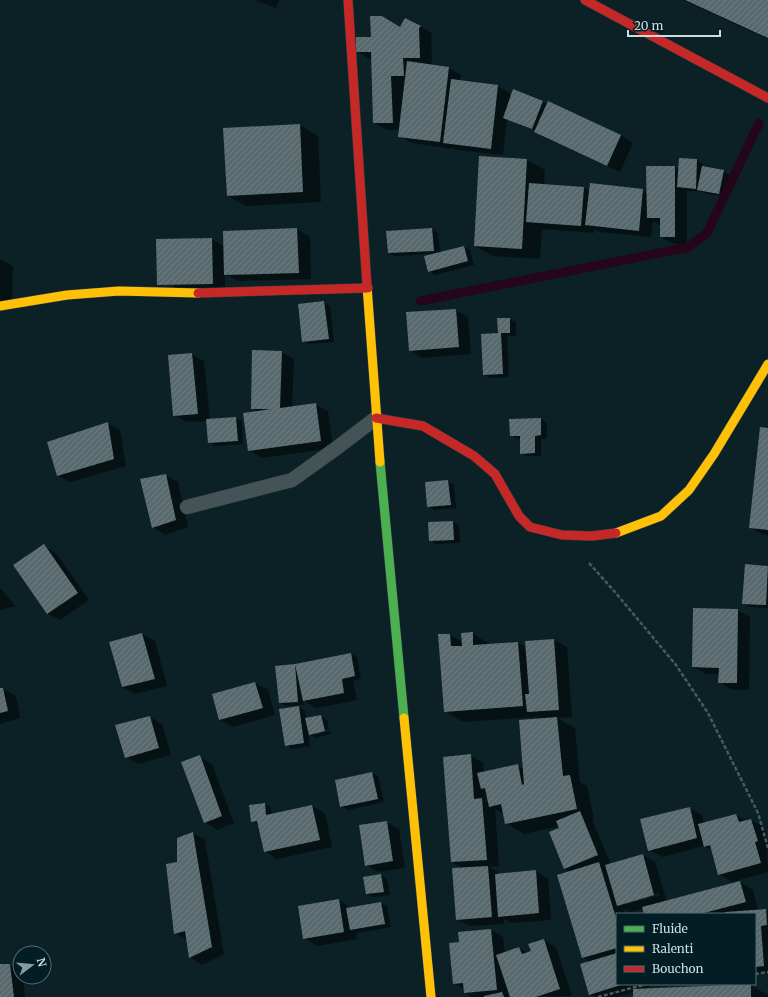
<svg xmlns="http://www.w3.org/2000/svg" width="768" height="997" viewBox="0 0 768 997" font-family="Merriweather,serif">
	<style>
		.shadow { fill: #0007; fill-rule: evenodd }
		.lines { fill: none; stroke-linecap: round; stroke-linejoin: round }
		.stream { stroke: #250518; stroke-width: 9 }
		.building { fill: url(#building-hatch) }
		.lane-casing { stroke: #2f3d40; stroke-width: 15 }
		.fast-casing { stroke: #2f3d40; stroke-width: 10 }
		.slow-casing { stroke: #2f3d40; stroke-width: 10 }
		.jam-casing { stroke: #2f3d40; stroke-width: 10 }
		.path { stroke: #4c595c; stroke-width: 2.5; stroke-dasharray: 4 2; stroke-linecap: butt }
		.lane { stroke: #445356; stroke-width: 14 }
		.fast { stroke: #4caf50; stroke-width: 9 }
		.slow { stroke: #ffc107; stroke-width: 9 }
		.jam { stroke: #c62828; stroke-width: 9 }
	</style>
	<defs>
		<pattern id="building-hatch" width="6" height="6" patternUnits="userSpaceOnUse"><rect width="6" height="6" fill="#586a6e"/><path d="M-1 1l2-2M0 6l6-6M5 7l2-2" fill="none" stroke="#6f7f82"/></pattern>
	</defs>
	<rect width="100%" height="100%" fill="#0b2125"/>
	<path class="shadow" d="M255 0H279L276 8Z
		M683 0H768V39L687 2Z
		M420 26 433 34 431 35 432 66 449 68 461 75 460 81 498 86 510 93V100L514 91 543 102 621 135 633 143 620 172 547 139 535 132 536 131 507 119 503 155 457 150 452 147V149L412 143 399 136 400 130H387L374 123 372 59H369L357 51 372 38 401 28Z
		M300 125 318 136 321 202 246 206 228 196Z
		M480 157 527 160 545 170 544 185 584 188 590 191 643 190 647 193 674 167 679 170 680 159 697 160 703 164V167L723 171 730 175 725 197 705 193 701 191H687V244H674L661 237 660 225 653 221 651 237 599 232 594 229V233L542 229 540 259 493 256 475 246Z
		M297 229 310 237 311 279 238 281 225 274V290L170 291 212 239 225 247 224 232Z
		M432 229 438 233 440 253 464 247 470 250 474 265 435 275 429 271 432 254 395 256 389 253 387 232Z
		M0 259 13 266 12 307 0 309Z
		M324 302 330 306 334 342 309 344 303 341Z
		M456 310 468 317 471 354 422 358 410 350Z
		M509 319 516 322V336H507L509 377 490 378 484 375 499 334Z
		M281 352 294 359 292 407 315 404 328 411 333 448 262 458 249 450 259 412 252 408Z
		M191 354 204 361 210 420 236 418 242 422 243 444 215 446 209 443 208 421 187 422 174 415Z
		M541 419 547 423V438L541 439V456H527L521 453V439H517L511 435Z
		M107 423 120 430 126 466 70 482 57 475Z
		M768 429V535L762 534 750 527Z
		M165 475 178 482 188 527 165 535 153 527Z
		M448 481 454 485 456 508 434 510 428 506Z
		M453 522 459 526 460 543 436 544 430 540Z
		M44 546 56 553 89 600 60 620 47 613Z
		M746 565 768 567V608L749 607 743 603Z
		M0 588 16 606 0 610Z
		M737 610 750 617 749 690H732L719 682V674H706L693 667Z
		M472 633 491 645 518 643 527 648 526 642 554 640 567 647 572 717 557 718 575 728 580 782 587 786 594 819 592 820 610 862 606 864 607 865 643 855 655 862 667 902 740 882 753 890 758 910 768 911V973L755 974V914H645L643 909 630 912 623 908 625 914H617V984H648L649 987 645 989 750 985 768 995V997H634V992L617 997H596L590 994 591 962 583 958 570 872 565 869 550 832 561 828 560 826 524 834 506 823 504 814 495 809 499 866 489 867 501 874 535 871 548 879 551 920 512 923 504 919V924L470 926 457 919 463 869 452 862 470 755 483 763 484 773 518 766 524 769 540 719 536 717 463 722 445 711 439 635H450L462 642ZM486 788 489 803 486 801 485 789ZM659 893 660 895 626 904V902Z
		M142 634 155 641 167 686 135 694 122 687Z
		M351 654 357 657 361 679 353 681 357 700 316 708 303 700 304 705 286 706 280 703 295 665Z
		M255 683 268 690 275 715 233 727 220 720 213 695Z
		M3 689 16 696 20 718 0 724V690Z
		M299 707 305 711 306 719 321 716 327 720 329 729 313 733V735L330 731V734L316 738 308 733 310 746 292 749 286 745Z
		M150 717 162 724 171 755 138 764 126 757Z
		M200 757 212 764 234 823 217 830 205 822Z
		M372 773 378 776 384 802 348 810 341 806Z
		M265 804 271 808 272 815 312 806 325 813 332 847 277 859 265 851 258 825 252 821Z
		M690 808 702 815 704 824 736 815 747 821 751 820 764 827 768 842V849H767L768 872 732 882 719 874 713 851 704 846 662 857 649 850Z
		M386 822 399 829 405 868 378 872 366 865Z
		M193 833 205 840 224 954 202 965 190 957 187 940 175 933 178 863Z
		M381 875 387 879 390 895 373 897 367 894 364 878Z
		M339 900 351 908 381 903 387 906 391 927 356 933 357 939 317 946 304 938Z
		M491 930 503 937 505 953 519 948 528 953 544 940 556 948 572 996 511 997 508 992 509 997H472L465 993 464 989 454 983 460 943Z
		M0 965H10L20 970V977H23L25 997H0Z"/>
	<g class="lines">
		<path class="stream" d="M420 301 689 247 707 233 759 123"/>
	</g>
	<path class="building" d="M685 0H768V38Z
		M370 16H382L400 27 405 18 421 26 419 28 420 58H403L404 76H391L393 123H373L371 52H356V37H371Z
		M407 61 449 67 440 142 398 137Z
		M451 79 498 85 491 149 443 143Z
		M513 89 543 101 532 129 503 118Z
		M548 101 621 135 607 166 534 132Z
		M300 124 303 192 227 196 223 128Z
		M479 156 527 159 522 249 474 246Z
		M679 158 697 159 696 189 677 187Z
		M646 166H675V237H660V218H647Z
		M702 166 724 170 719 194 697 190Z
		M529 183 584 187 581 226 526 222Z
		M590 183 643 189 639 231 585 225Z
		M297 228 299 273 224 275 223 231Z
		M432 228 434 251 388 253 386 231Z
		M212 238 213 284 157 285 156 239Z
		M464 246 468 261 428 272 424 256Z
		M324 301 329 339 302 342 298 304Z
		M456 309 459 347 409 351 406 312Z
		M497 318H510V333H501L503 374 483 375 481 334 498 333Z
		M252 350 282 351 280 408 316 403 321 441 248 451 243 413 271 409H251Z
		M192 353 198 414 173 416 168 355Z
		M236 417 238 441 208 443 206 419Z
		M541 418V435L535 436V453L520 454V436H510L509 419Z
		M108 422 114 459 57 476 47 442Z
		M760 427 768 428V530L749 528Z
		M166 474 176 520 152 528 140 479Z
		M448 480 451 505 427 507 425 482Z
		M453 521 454 540 429 541 428 522Z
		M44 544 78 593 47 614 13 565Z
		M745 564 768 566 766 605 742 604Z
		M693 608 738 609 737 683H718L719 668 692 667Z
		M473 632V645L518 642 523 706 444 712 438 634H450L451 646H462L461 633Z
		M142 633 155 679 122 687 109 642Z
		M554 639 559 710 527 712 525 694H529L525 641Z
		M351 653 355 676 342 679 344 693 303 701 295 664Z
		M295 664 298 702 279 703 275 666Z
		M255 682 263 708 219 720 212 694Z
		M0 688H3L8 711 0 713Z
		M299 706 304 743 285 746 279 709Z
		M321 715 325 731 309 735 305 718Z
		M150 716 159 748 125 758 115 725Z
		M557 717 563 776 570 775 577 809 505 824 501 804 489 807 485 788 481 789 477 773 518 764 522 785 524 784 519 720Z
		M471 754 474 799 482 798 487 860 451 862 443 757Z
		M200 755 222 816 204 823 181 762Z
		M372 772 378 799 340 807 335 780Z
		M265 803 266 815 312 805 320 840 264 852 257 821 251 822 249 805Z
		M690 807 697 838 648 851 640 819Z
		M580 811 598 855 564 869 549 832 559 828 556 821Z
		M736 814 739 822 751 819 758 841 755 842 761 863 718 875 710 845 704 847 698 824Z
		M387 821 393 861 365 866 359 825Z
		M193 832 212 947 189 958 185 931 174 934 166 864 177 862V838Z
		M643 854 654 895 617 906 605 865Z
		M599 862 617 921V948L582 958 557 875Z
		M488 866 492 917 456 920 452 868Z
		M536 870 539 913 498 917 495 874Z
		M381 874 384 892 366 894 363 877Z
		M740 881 746 902 700 914H644L642 907Z
		M339 899 344 932 303 939 298 906Z
		M381 902 385 924 350 930 346 908Z
		M766 909 767 925 761 926 764 966 755 967V914H725V912Z
		M491 929 497 990 464 993 463 983 453 984 449 943 459 942 458 932Z
		M544 939 560 989 536 997H510L496 955 519 947 522 954 531 951 528 944Z
		M617 953V984H624L589 995 580 964Z
		M0 964H10L14 997H0Z
		M751 984V997H633V989Z
		M502 992 504 997H484V996Z"/>
	<g class="lines">
		<g class="lane-casing">
			<path id="lane" d="M187 507 292 480 338 447 376 418"/>
		</g>
		<g class="fast-casing">
			<path id="fast" d="M380 462 404 718"/>
		</g>
		<g class="slow-casing">
			<path id="slow" d="M367 286 380 462
				M0 306 67 295 119 291 198 293
				M616 533 661 516 689 490 714 454 768 364
				M404 718 431 997"/>
		</g>
		<g class="jam-casing">
			<path id="jam" d="M348 0 367 286
				M585 0 768 98
				M198 293 368 288
				M376 418 423 426 474 456 495 474 519 516 530 527 562 535 592 536 616 533"/>
		</g>
		<path class="path" d="M589 563 615 592 676 665 708 713 758 813 768 848
			M755 974 768 972
			M598 997 647 984"/>
		<use href="#lane" class="lane"/>
		<use href="#fast" class="fast"/>
		<use href="#slow" class="slow"/>
		<use href="#jam" class="jam"/>
	</g>
	<rect x="616" y="913" width="140" height="72" fill="#021e24" stroke="#526a70"/>
	<rect x="624" y="926" width="20" height="6" fill="#4caf50" stroke="#526a70"/>
	<text x="652" y="933" font-size="12" fill="#c9dde2">Fluide</text>
	<rect x="624" y="946" width="20" height="6" fill="#ffc107" stroke="#526a70"/>
	<text x="652" y="953" font-size="12" fill="#c9dde2">Ralenti</text>
	<rect x="624" y="966" width="20" height="6" fill="#c62828" stroke="#526a70"/>
	<text x="652" y="973" font-size="12" fill="#c9dde2">Bouchon</text>
	<g transform="translate(32 965) rotate(74)"><circle r="19" fill="#021e24" stroke="#526a70"/>
	<path d="M0-3L7 15L0 10L-7 15Z" fill="#869ba0"/>
	<text y="-6" font-size="11" font-weight="bold" text-anchor="middle" fill="#c9dde2">N</text>
	</g>
	<path d="M628 30v6h92v-6" fill="none" stroke="#c9dde2" stroke-width="2"/>
	<text x="634" y="30" font-size="12" fill="#c9dde2" stroke="#021e24" stroke-width="3" paint-order="stroke">20 m</text>
</svg>
